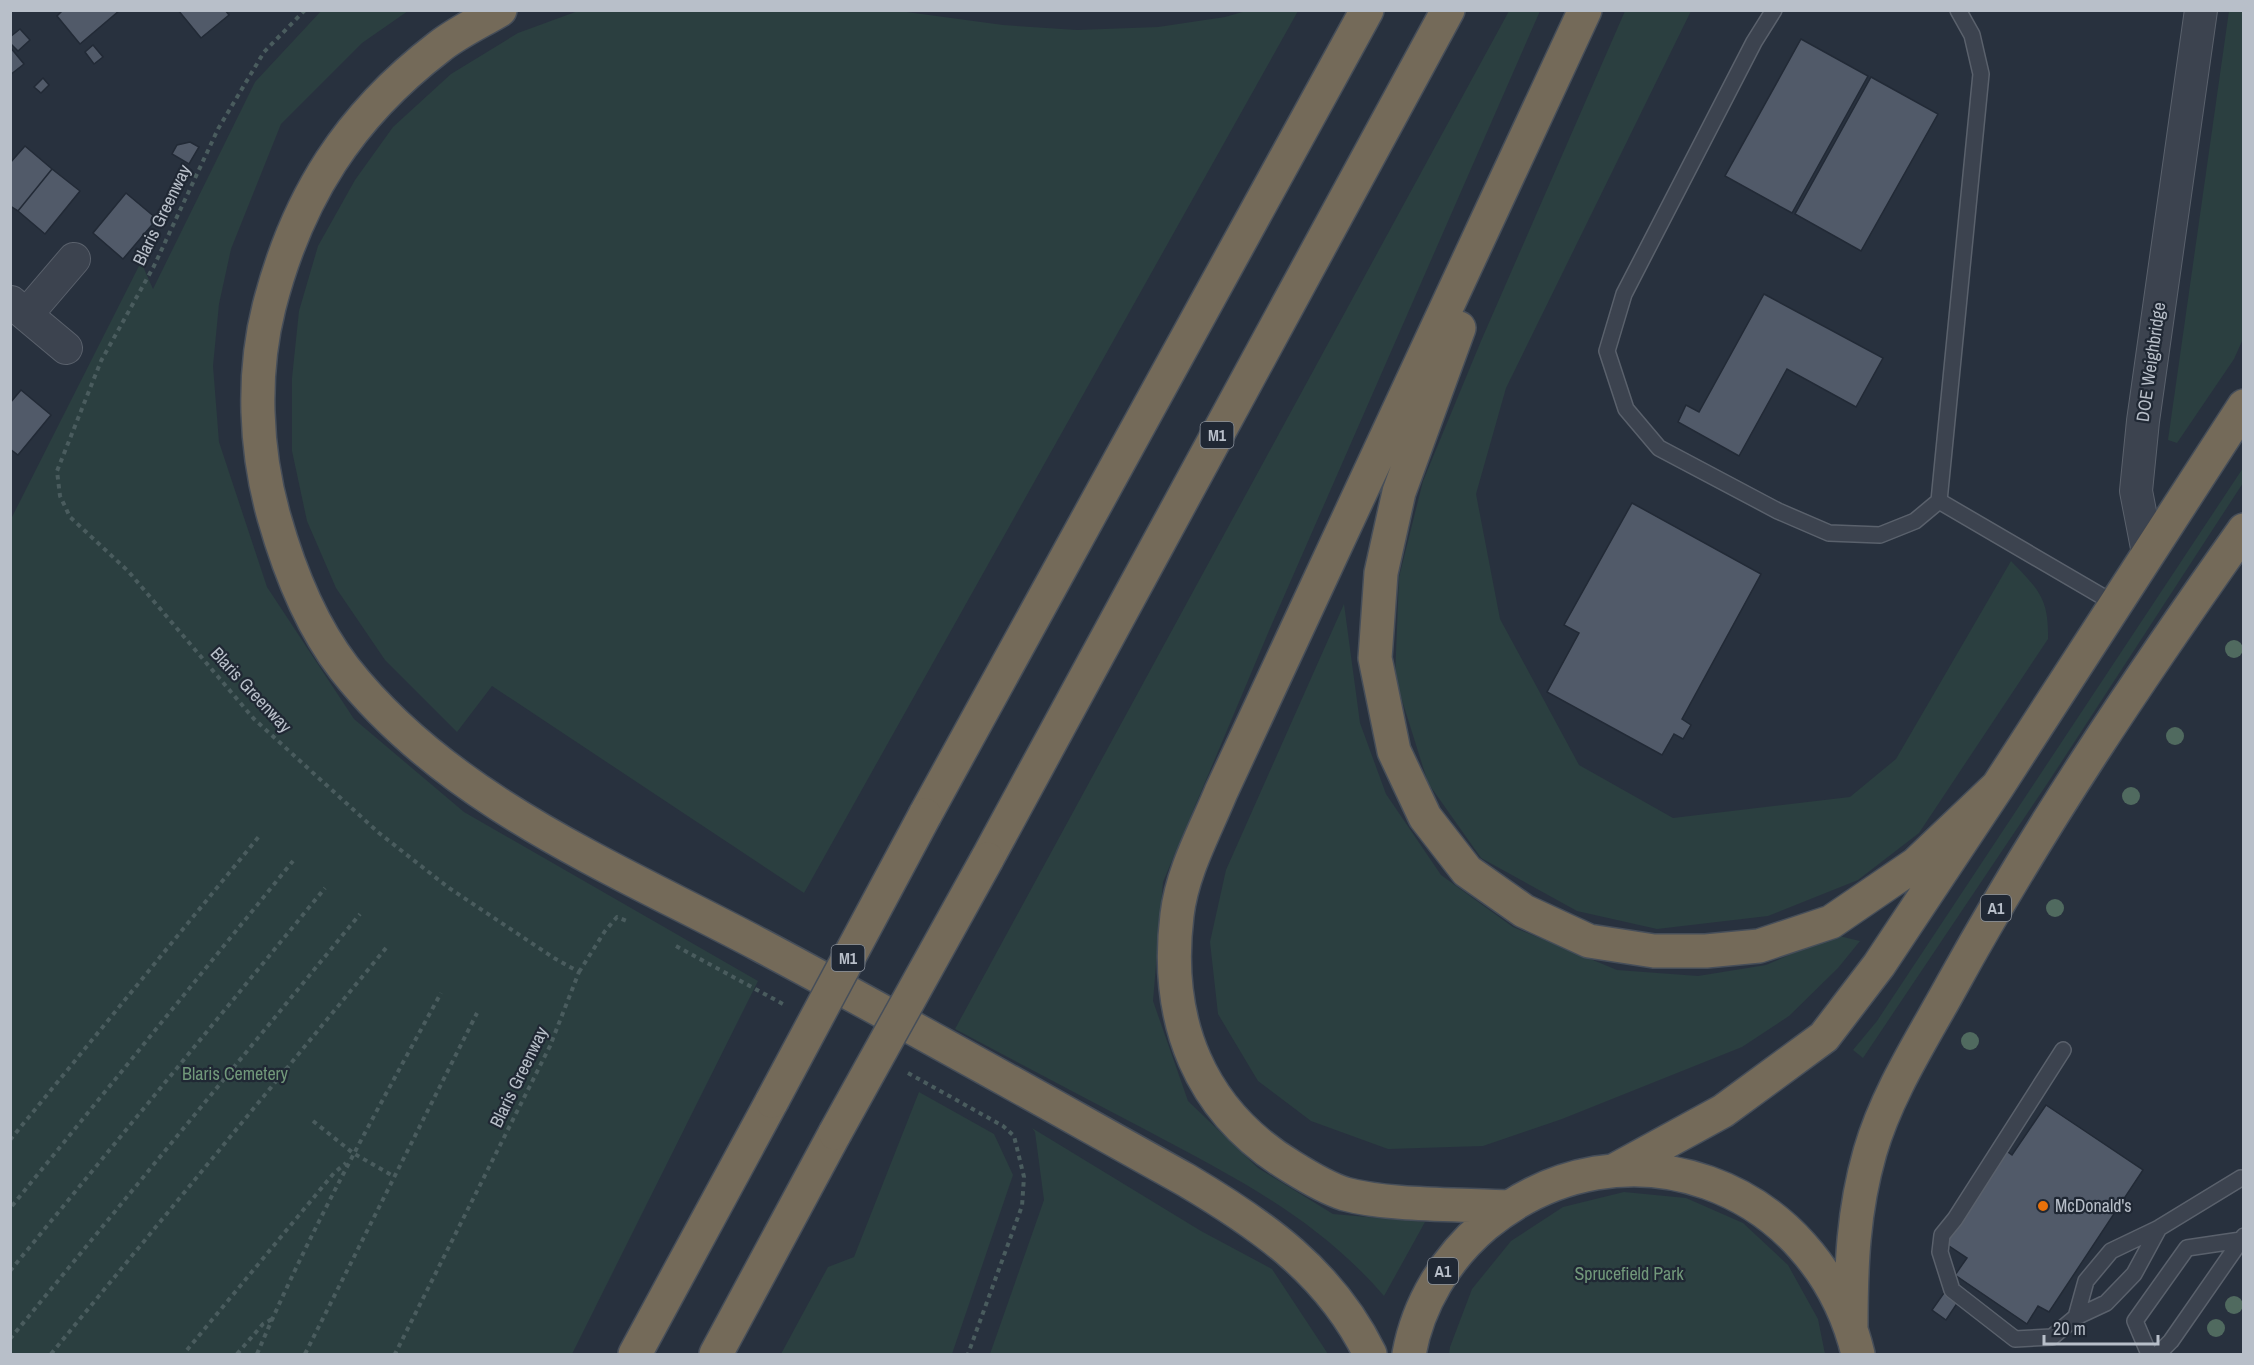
<svg xmlns="http://www.w3.org/2000/svg" width="2254" height="1365" viewBox="0 0 2254 1365" font-family="'Archivo Narrow',sans-serif">
	<style>
		.green { fill: #2b3f40 }
		.building { fill: #515a69; stroke: #222a36; stroke-width: 1.5 }
		.lines { fill: none; stroke-linecap: round; stroke-linejoin: round }
		.lane-casing { stroke: #5a616c; stroke-width: 18 }
		.street-casing { stroke: #5a616c; stroke-width: 34 }
		.highway-casing { stroke: #464e59; stroke-width: 36 }
		.path { stroke: #4a5c5e; stroke-width: 4; stroke-dasharray: 4.5 4.5; stroke-linecap: butt }
		.lane { stroke: #3c434f; stroke-width: 15 }
		.street { stroke: #3c434f; stroke-width: 32 }
		.highway { stroke: #746a59; stroke-width: 33 }
		.highway-bridge-casing { stroke: #464e59; stroke-width: 36; stroke-linecap: butt }
		.highway-bridge { stroke: #746a59; stroke-width: 33 }
		.tree { fill: #506a5f }
		.food-dot { fill: #e8710a; stroke: #202834; stroke-width: 2 }
		.labels { text-anchor: middle; stroke-width: 4.5; stroke-linejoin: round; paint-order: stroke }
		.shield { fill: #202834; stroke: #8a929c; stroke-width: 1.5 }
		.shield-label { font-size: 16px; font-weight: bold; fill: #b8bfc9 }
		.street-label { font-size: 18px; fill: #b8bfc9; stroke: #202834 }
		.park-label { font-size: 18px; fill: #71987a; stroke: #202834 }
		.poi-label { font-size: 18px; fill: #b8bfc9; stroke: #202834; text-anchor: start }
	</style>
	<rect width="100%" height="100%" fill="#28313e"/>
	<path class="green" d="M322 10 408 11 362 43 281 124 231 249 219 304 213 366 219 442 267 587 354 719 464 812 758 981 572 1354H11V519L141 262 153 289 255 82Z
		M892 10 1003 25 1077 30 1158 27 1225 17 1246 11H1298L804 893 492 686 457 732 385 660 336 588 307 521 292 451V378L299 311 318 246 355 180 393 127 451 74 518 33 578 11Z
		M1509 11H1540L1271 626 1163 882 1153 1001 1188 1101 1258 1168 1333 1214 1425 1222 1384 1296C1316 1217 1237 1179 1148 1131 1083 1097 1019 1063 955 1029Z
		M1625 11H1691L1506 388 1476 494 1500 619 1579 765 1673 818 1850 797 1896 759 2011 561C2038 589 2049 598 2048 639L1919 833 1858 880 1768 916 1657 929 1577 911 1481 858 1428 783 1395 678 1399 577 1423 481 1481 341Z
		M2229 11H2244L2243 339 2234 359 2177 443 2168 440Z
		M2243 468V483L2049 781 1863 1058 1853 1050 1877 1021Z
		M1344 604 1360 723 1386 794 1441 875 1513 927 1617 970 1698 976 1766 965 1835 935 1860 941 1838 968 1789 1016 1742 1047 1562 1119 1483 1146 1388 1149 1311 1121 1258 1081 1218 1014 1210 942 1226 870Z
		M919 1092 994 1134 1013 1175 952 1354H781L828 1267 854 1257Z
		M1032 1128 1201 1231 1272 1269 1328 1354H990L1044 1200 1035 1132Z
		M1624 1192 1686 1198 1743 1223 1788 1265 1818 1319 1825 1354H1449L1450 1347 1472 1289 1511 1241 1563 1207Z"/>
	<path class="building" d="M63 10H120L80 44 57 16Z
		M178 10H225L229 15 201 38Z
		M20 29 30 40 18 51 10 43V37Z
		M1801 39 1868 76 1792 213 1725 176Z
		M93 45 103 57 94 64 85 52Z
		M10 47 24 64 10 75Z
		M1871 77 1938 114 1861 251 1795 214Z
		M43 78 49 85 41 93 34 87Z
		M190 142 199 147 189 164 172 154 177 145Z
		M25 146 52 169 18 211 10 206V163Z
		M52 169 80 191 45 234 18 211Z
		M126 193 157 219 123 259 93 233Z
		M1764 294 1883 358 1856 407 1787 369 1739 456 1678 422 1686 405 1699 412Z
		M21 390 51 415 18 455 10 449V403Z
		M1632 503 1761 574 1682 719 1691 725 1683 739 1674 734 1662 755 1547 692 1579 633 1564 625Z
		M2046 1105 2143 1170 2049 1312 2038 1306 2027 1324 1955 1275 1967 1258 1943 1242 2005 1150 2012 1155Z
		M1946 1290 1960 1299 1946 1320 1932 1310Z"/>
	<g class="lines">
		<g class="lane-casing">
			<path id="lane" d="M1774 10 1754 42 1624 294 1607 351 1626 409 1659 448 1778 511 1829 533 1880 535 1915 521 1939 501 1981 74 1972 35 1958 10
				M1939 501 2117 605
				M2063 1050 1955 1219 1942 1235 1940 1252 1952 1290 2015 1339 2052 1337 2076 1317 2086 1281 2111 1251 2159 1228 2241 1178
				M2076 1317 2106 1303 2134 1274 2159 1228
				M2149 1354 2135 1321 2187 1248 2241 1240
				M2158 1354 2171 1341 2244 1236"/>
		</g>
		<g class="street-casing">
			<path id="street" d="M11 302 66 348
				M27 314 74 259
				M2148 553 2136 491 2143 421 2201 10"/>
		</g>
		<g class="highway-casing">
			<path id="highway" d="M500 10C480 22 458 32 439 47 349 116 297 197 269 307 252 374 255 450 274 517 289 570 310 624 344 668 448 801 615 868 760 945 903 1021 1044 1101 1186 1180 1262 1225 1330 1272 1370 1354
				M1459 328 1399 492 1381 573 1375 658 1394 751 1425 817 1467 871 1524 911 1589 941 1654 951H1706L1759 946 1831 922 1916 864 1998 786
				M925 815 1367 10
				M987 859 1448 10
				M1615 1170 1723 1111 1824 1037 1879 965 1998 786 2244 406
				M1507 1207C1460 1204 1389 1206 1345 1194 1326 1188 1308 1177 1292 1167 1199 1111 1164 1021 1177 915 1182 872 1205 831 1221 792L1585 10
				M1851 1327C1851 1266 1853 1211 1870 1152 1887 1093 1923 1038 1952 985 2039 827 2140 677 2244 530
				M635 1354 772 1101
				M716 1354 835 1133
				M1409 1354C1418 1304 1446 1258 1485 1225 1623 1111 1817 1183 1858 1354"/>
		</g>
		<path class="path" d="M305 10 264 52 218 129 154 266 101 361 57 471 60 496 70 517 128 571 254 719 379 833 449 888 554 958 579 972 550 1046 395 1354
			M676 946 783 1004
			M579 972 605 931 617 917 627 921
			M908 1073 1003 1126 1014 1136 1024 1177 1022 1206 968 1354
			M313 1121 353 1153 393 1176
			M10 1140 261 834
			M12 1206 293 861
			M10 1271 325 888
			M10 1339 360 914
			M187 1350 334 1173 346 1163
			M51 1354 386 948
			M237 1354 263 1324 272 1319
			M257 1354C310 1230 376 1112 441 993
			M305 1354 477 1013"/>
		<use href="#lane" class="lane"/>
		<use href="#street" class="street"/>
		<use href="#highway" class="highway"/>
		<g class="highway-bridge-casing">
			<path id="highway-bridge" d="M772 1101 925 815
				M835 1133 987 859"/>
		</g>
		<use href="#highway-bridge" class="highway-bridge"/>
	</g>
	<g class="tree">
		<circle cx="2234" cy="649" r="9"/>
		<circle cx="2175" cy="736" r="9"/>
		<circle cx="2131" cy="796" r="9"/>
		<circle cx="2055" cy="908" r="9"/>
		<circle cx="1970" cy="1041" r="9"/>
		<circle cx="2234" cy="1305" r="9"/>
		<circle cx="2216" cy="1328" r="9"/>
	</g>
	<circle class="food-dot" cx="2043" cy="1206" r="6"/>
	<g class="labels">
		<g class="shield">
			<rect x="1200.5" y="422" width="33" height="26" rx="4.5"/>
			<rect x="1981" y="895" width="30" height="26" rx="4.5"/>
			<rect x="831.5" y="945" width="33" height="26" rx="4.5"/>
			<rect x="1428" y="1258" width="30" height="26" rx="4.5"/>
		</g>
		<g class="shield-label">
			<text x="1217" y="441">M1</text>
			<text x="1996" y="914">A1</text>
			<text x="848" y="964">M1</text>
			<text x="1443" y="1277">A1</text>
		</g>
		<g class="street-label">
			<text transform="translate(162 215) rotate(-64)" y="6">Blaris Greenway</text>
			<text transform="translate(2151 362) rotate(-82)" y="6">DOE Weighbridge</text>
			<text transform="translate(251 690) rotate(47)" y="6">Blaris Greenway</text>
			<text transform="translate(519 1077) rotate(-64)" y="6">Blaris Greenway</text>
		</g>
		<g class="park-label">
			<text x="235" y="1080">Blaris Cemetery</text>
			<text x="1629" y="1280">Sprucefield Park</text>
		</g>
		<g class="poi-label">
			<text x="2055" y="1212">McDonald's</text>
		</g>
	</g>
	<rect width="2254" height="1365" fill="none" stroke="#b8bfc9" stroke-width="24"/>
	<path d="M2044 1335v9h114v-9" fill="none" stroke="#b8bfc9" stroke-width="3"/>
	<text x="2053" y="1335" font-size="18" fill="#b8bfc9" stroke="#202834" stroke-width="4.5" paint-order="stroke">20 m</text>
</svg>
